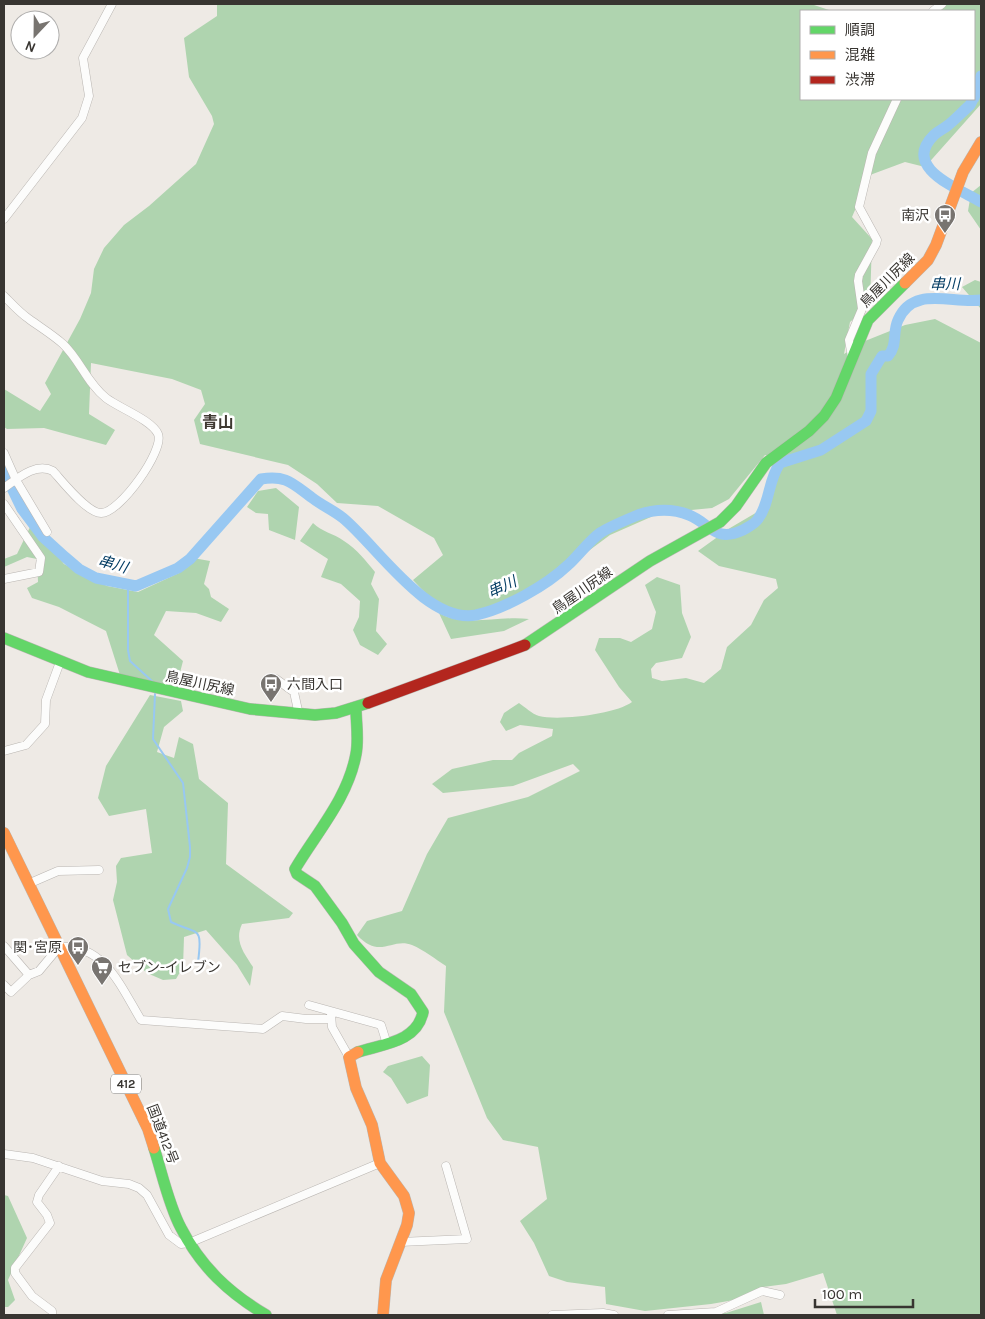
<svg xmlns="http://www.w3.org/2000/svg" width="985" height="1319" viewBox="0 0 985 1319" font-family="Karla,'Noto Sans JP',sans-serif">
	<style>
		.forest { fill: #afd4af }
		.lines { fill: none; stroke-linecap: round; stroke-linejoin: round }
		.stream { stroke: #98c8f2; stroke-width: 2 }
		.river { stroke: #98c8f2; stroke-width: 11 }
		.street-casing { stroke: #bab6b2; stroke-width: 9 }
		.fast-casing { stroke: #bab6b2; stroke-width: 12 }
		.slow-casing { stroke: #bab6b2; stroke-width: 12 }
		.jam-casing { stroke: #bab6b2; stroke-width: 12 }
		.street { stroke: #fcfcfb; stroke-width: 8 }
		.fast { stroke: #63d668; stroke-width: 11 }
		.slow { stroke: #ff974d; stroke-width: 11 }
		.jam { stroke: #b3261e; stroke-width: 11 }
		.labels { text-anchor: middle; stroke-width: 5; stroke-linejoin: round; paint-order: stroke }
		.shield { fill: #fff; stroke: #74726f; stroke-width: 1 }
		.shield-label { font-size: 12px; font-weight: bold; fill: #383531 }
		.poi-label { font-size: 14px; fill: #383531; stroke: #fff; text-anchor: end }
		.street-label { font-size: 14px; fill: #383531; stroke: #fff }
		.water-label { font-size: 15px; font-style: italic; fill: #043d64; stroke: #fff }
		.quarter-label { font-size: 16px; font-weight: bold; fill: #3f3932; stroke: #fff }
	</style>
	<rect width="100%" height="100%" fill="#eeeae5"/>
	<path class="forest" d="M217 4H811L832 11H801V99H974V11H935L933 4H981V104L925 167 905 162 870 175 852 217 872 239 870 305 850 322 844 354 865 341 905 325 935 319 981 343V1315H837L823 1273 786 1284 763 1287 734 1300 711 1304 645 1311 606 1304 605 1287 567 1282 549 1276 534 1243 520 1221 547 1199 538 1147 503 1140 487 1118 444 1012 446 966C435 959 424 950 412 945 392 937 380 960 357 935L367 921 402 911 427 854 448 818 528 797 580 771 573 764 513 786 443 793 432 784 452 769 493 760H512L519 753 552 736 553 729 520 725 506 731 500 722 504 713 519 703C525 707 532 714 539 716 559 721 616 714 632 702L619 687 595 650 599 638H620L631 642 652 629 656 612 645 585 657 577 680 585 682 613 691 637 682 658 656 663 651 669 652 678 662 681 686 678 704 683 721 669 727 647 751 625 764 600 778 588 776 579 719 566 698 551 730 528 759 511 785 457 765 455 729 499 712 508 660 513 610 535 579 558 566 572 516 602C505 617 462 615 446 607 433 601 423 591 413 580L443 555 434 538 378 506 337 503 317 484 288 465 200 444 194 420 205 404 201 390 172 379 91 363 89 414 115 430 106 445 44 428 7 429 4 427V389L40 411 51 394 45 383 80 319 91 293 94 269 104 248 124 225 149 206 196 164 214 124 212 116 189 77 184 38 217 16Z
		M981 185V230L968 211 971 193Z
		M975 280 981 282V309L962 287Z
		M276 488 299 507 295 540 269 530 268 514 256 513 247 507 258 491Z
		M32 523 64 564 107 586 138 592 179 573 193 558 210 561 204 584 209 589 211 597 229 609 221 622 196 613 166 611 154 635 183 661 176 688 120 675 106 631 59 607 32 598 27 588 38 582 37 559 27 557 4 567V559L17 554Z
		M313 523C322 532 333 533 344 541 357 549 366 561 375 572L371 584 379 599 376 631 387 644 378 655 360 645 353 630 359 617 360 601 341 584 321 577 328 559 300 541Z
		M439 613C466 628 499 615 529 619L504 631 451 639Z
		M150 695 181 701 183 711 164 727 157 752 174 758 179 737 193 744 199 779 228 803 226 864 293 913 289 918 242 924C234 941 244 953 253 967L250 986 237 965 206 930 184 937 183 967 176 979 163 980 147 973 127 955 113 900 117 882 116 866 121 858 152 853 146 809 109 816 98 798 106 766Z
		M422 1056 430 1065 428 1096 407 1104 391 1078 383 1072 388 1066Z
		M4 1195 8 1196 27 1238 8 1280 15 1300 8 1307H4Z
		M761 1302 764 1315H696L726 1313Z"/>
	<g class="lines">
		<path class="stream" d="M128 586V650L130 661 153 682
			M155 694 153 739 183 783 190 847V857L187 868 168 909 171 922C198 935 203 925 198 962"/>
		<path class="river" d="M974 98 981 76
			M973 99 970 105C962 112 955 120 947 126 943 129 938 131 934 135 901 168 958 188 981 202
			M4 472 22 509 43 537 65 557 79 569 96 578 136 586 178 568 190 559 261 479C286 475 292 483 311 497 321 505 333 510 343 518 377 546 427 624 476 615 505 609 547 585 568 565 579 555 588 542 600 533 611 526 626 520 638 515 655 509 671 508 689 515 711 524 715 543 743 530 748 527 755 524 758 519 770 503 768 480 780 463L821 450 866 421 871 411V374L882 356H888C898 345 892 333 898 320 913 285 952 304 981 300"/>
		<g class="street-casing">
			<path id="street" d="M933 11 942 4
				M4 219 82 118 89 96 83 58 112 4
				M4 296C12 304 20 313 29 319 40 327 53 335 63 344 80 360 87 383 106 398 119 408 152 420 158 434 165 450 119 514 101 513 87 513 62 481 53 471 36 462 18 478 4 488
				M852 357 849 340 862 309 858 281 859 275 876 244 877 240 859 207 872 153 897 99
				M4 453 16 480 47 532
				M4 504 41 558 39 572 4 579
				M276 679 294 692 299 715
				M4 751 26 745 45 724 46 700 60 662
				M28 884 58 871 99 870
				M4 946 29 975
				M4 985 11 992 29 975 39 971 59 947C104 943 121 987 141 1020L263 1029 282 1016 306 1019H331
				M309 1005 381 1025 387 1044
				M331 1014 332 1027 349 1057
				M4 1154 33 1158 102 1181 129 1184 139 1188 147 1195 169 1235 181 1244 189 1243 380 1163
				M400 1242 467 1239 446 1166
				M52 1315V1311L32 1296 15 1273V1268L50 1223 47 1215 37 1202 39 1195 59 1166
				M552 1315 603 1313 614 1315
				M668 1315 716 1312 762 1291 780 1295"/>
		</g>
		<g class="fast-casing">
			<path id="fast" d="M4 638 88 672 250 709 315 715 336 713 368 703
				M525 645 650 561 720 522 736 506 766 463 809 431 824 416 836 398 868 320 905 283
				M356 708C356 723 359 739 356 754 348 798 317 832 295 869L297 874 315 886 342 923 354 944 379 972 411 994 423 1012C417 1042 383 1044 358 1052
				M154 1148C162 1173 169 1206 181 1228 201 1267 229 1293 266 1315"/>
		</g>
		<g class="slow-casing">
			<path id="slow" d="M905 283 928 260 936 245 963 172 981 142
				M4 833 148 1129 154 1148
				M358 1052 349 1057 356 1088 372 1125 380 1163 404 1196 409 1213 407 1225 386 1280 383 1315"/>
		</g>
		<g class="jam-casing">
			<path id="jam" d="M368 703 525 645"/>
		</g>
		<use href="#street" class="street"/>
		<use href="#fast" class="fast"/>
		<use href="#slow" class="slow"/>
		<use href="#jam" class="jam"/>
	</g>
	<defs>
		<g id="bus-pin" transform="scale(1.125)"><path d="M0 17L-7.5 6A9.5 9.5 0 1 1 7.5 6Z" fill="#787470" stroke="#fff"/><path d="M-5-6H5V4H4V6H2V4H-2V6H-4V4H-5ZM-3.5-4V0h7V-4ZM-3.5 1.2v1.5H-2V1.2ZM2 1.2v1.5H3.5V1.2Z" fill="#fff"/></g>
		<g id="supermarket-pin" transform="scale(1.125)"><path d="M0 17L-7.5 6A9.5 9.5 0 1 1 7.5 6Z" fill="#787470" stroke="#fff"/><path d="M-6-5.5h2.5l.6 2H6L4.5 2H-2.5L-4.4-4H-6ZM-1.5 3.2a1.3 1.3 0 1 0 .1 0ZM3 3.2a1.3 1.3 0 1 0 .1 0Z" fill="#fff"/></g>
	</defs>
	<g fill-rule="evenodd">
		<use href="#bus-pin" x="945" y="215"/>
		<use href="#bus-pin" x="271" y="684"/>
		<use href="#bus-pin" x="78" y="947"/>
		<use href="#supermarket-pin" x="102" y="967"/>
	</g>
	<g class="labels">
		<rect class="shield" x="111" y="1074.5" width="30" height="19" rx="4"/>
		<g class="shield-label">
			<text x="126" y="1088">412</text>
		</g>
		<g class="poi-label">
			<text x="929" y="220">南沢</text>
			<text x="287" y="689" text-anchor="start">六間入口</text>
			<text x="62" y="952">関･宮原</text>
			<text x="118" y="972" text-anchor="start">セブン-イレブン</text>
		</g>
		<g class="street-label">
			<text transform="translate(887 280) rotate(-45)" y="5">鳥屋川尻線</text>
			<text transform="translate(582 590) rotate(-35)" y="5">鳥屋川尻線</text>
			<text transform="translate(200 683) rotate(12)" y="5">鳥屋川尻線</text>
			<text transform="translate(163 1134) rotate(69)" y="5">国道412号</text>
		</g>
		<g class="water-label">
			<text x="945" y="289">串川</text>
			<text transform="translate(113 564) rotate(16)" y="5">串川</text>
			<text transform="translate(502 587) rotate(-25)" y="5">串川</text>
		</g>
		<g class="quarter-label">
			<text x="218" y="428">青山</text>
		</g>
	</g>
	<rect width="985" height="1319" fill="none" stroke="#383531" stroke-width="10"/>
	<rect x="800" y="10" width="175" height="90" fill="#ffffff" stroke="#afaead"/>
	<rect x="810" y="26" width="25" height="8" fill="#63d668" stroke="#afaead"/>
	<text x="845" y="35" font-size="15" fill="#383531">順調</text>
	<rect x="810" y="51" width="25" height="8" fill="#ff974d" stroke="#afaead"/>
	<text x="845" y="60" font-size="15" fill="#383531">混雑</text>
	<rect x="810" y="76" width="25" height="8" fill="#b3261e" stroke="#afaead"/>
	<text x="845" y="85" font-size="15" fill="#383531">渋滞</text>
	<g transform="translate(35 35) rotate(202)"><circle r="24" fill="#ffffff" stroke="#afaead"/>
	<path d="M0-4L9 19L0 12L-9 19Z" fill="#787470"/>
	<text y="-8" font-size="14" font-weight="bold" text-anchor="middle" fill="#383531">N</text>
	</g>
	<path d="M815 1299v8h98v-8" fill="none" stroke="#383531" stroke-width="2.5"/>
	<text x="822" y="1299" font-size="15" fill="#383531" stroke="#ffffff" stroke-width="4" paint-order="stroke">100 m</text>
</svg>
